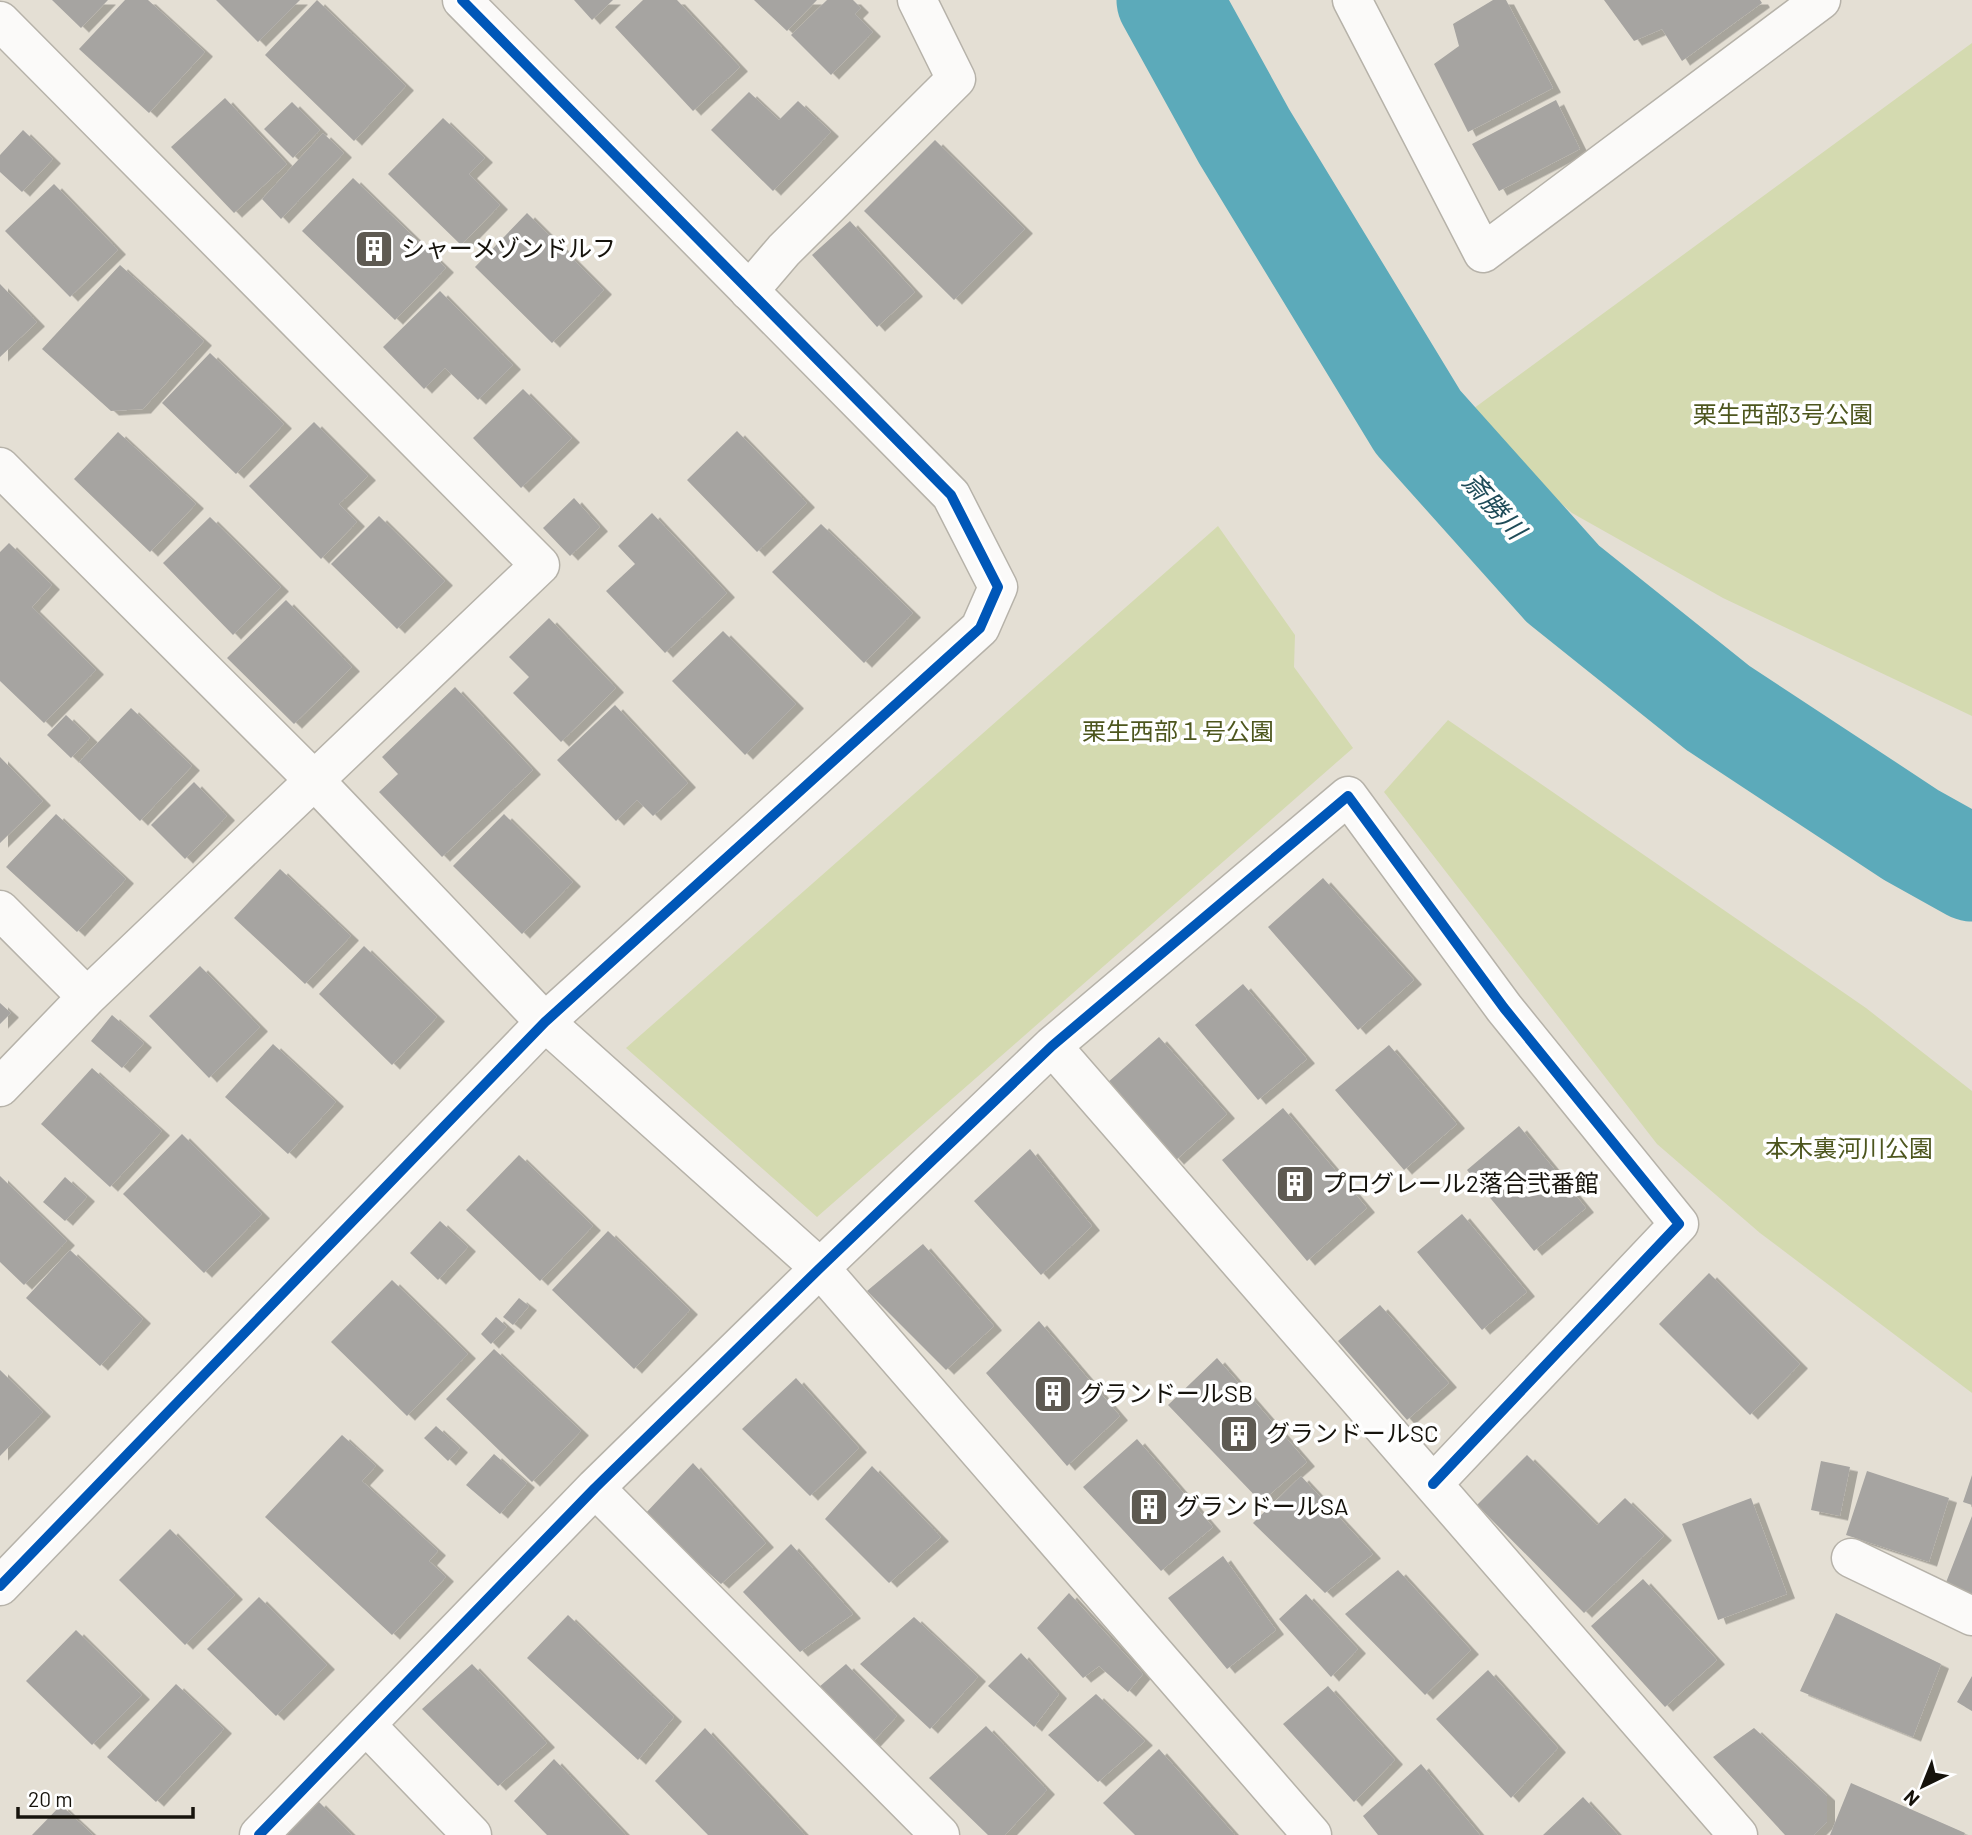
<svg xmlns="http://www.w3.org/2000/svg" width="1972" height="1835" viewBox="0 0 1972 1835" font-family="Barlow,'Noto Sans JP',sans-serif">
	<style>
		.green { fill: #d4dab0 }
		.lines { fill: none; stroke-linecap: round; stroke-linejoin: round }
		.river { stroke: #5caaba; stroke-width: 105 }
		.building { fill: #a6a4a1; filter: url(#shadow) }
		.minor-casing { stroke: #b6b2a9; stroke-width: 41 }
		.tertiary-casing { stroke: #b6b2a9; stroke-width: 41 }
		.minor { stroke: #fbfaf9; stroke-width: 38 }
		.tertiary { stroke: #fbfaf9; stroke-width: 38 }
		.cycleway-casing { stroke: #fff; stroke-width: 15 }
		.cycleway { stroke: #0057b8; stroke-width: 10 }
		.labels { text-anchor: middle; stroke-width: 7; stroke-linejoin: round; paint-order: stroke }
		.poi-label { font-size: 24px; fill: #16130c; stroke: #fff; text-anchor: start }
		.park-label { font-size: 24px; fill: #4d561e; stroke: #fff }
		.water-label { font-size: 26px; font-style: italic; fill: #1e4b58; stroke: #fff }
	</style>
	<defs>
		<filter id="shadow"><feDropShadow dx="8" dy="4.5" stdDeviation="0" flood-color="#0004"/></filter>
	</defs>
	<rect width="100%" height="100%" fill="#e4dfd4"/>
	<path class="green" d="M1972 43V716L1723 598 1572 513 1462 417Z
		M1218 526 1295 635 1294 667 1353 748 817 1217 626 1048Z
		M1448 720 1866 1008 1972 1091V1393L1760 1233 1657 1144 1384 792Z"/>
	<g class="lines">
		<path class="river" d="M1169 0 1244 136 1418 422 1563 584 1718 708 1911 835 1972 869"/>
	</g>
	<path class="building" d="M52 0H108L81 28Z
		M125 0H148L205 52 149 113 79 49Z
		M216 0H300L258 42Z
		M317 0 406 86 354 141 265 55Z
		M574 0H613L592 20Z
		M643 0H677L740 67 693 111 615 27Z
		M754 0H817L787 31Z
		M827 0H853L861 8 855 14 873 32 831 75 791 35Z
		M1493 0H1506L1553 88 1468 132 1434 64 1459 46 1453 24Z
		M1604 0H1760L1762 3 1682 61 1662 29 1634 41Z
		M749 92 779 120 798 101 831 132 773 191 711 130Z
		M225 98 287 164 234 213 171 147Z
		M1556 100 1580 149 1499 191 1472 144Z
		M292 102 320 130 293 158 264 129Z
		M443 118 485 158 469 174 500 205 461 245 388 174Z
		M23 130 53 159 22 192 0 172V155Z
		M323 133 344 153 281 219 262 199Z
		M935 140 1025 229 954 300 864 211Z
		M353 178 446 268 395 320 302 231Z
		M54 184 118 250 70 297 5 231Z
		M527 213 604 290 552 343 475 267Z
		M850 221 915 292 877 327 812 255Z
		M120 265 204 341 143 409 111 411 42 349Z
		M0 284 37 322 0 357Z
		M440 291 513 365 478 400 445 368 424 389 383 347Z
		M210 353 284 424 236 474 162 403Z
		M523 389 572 438 521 488 473 438Z
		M314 422 368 476 339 504 357 522 321 559 249 486Z
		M737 431 807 503 757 552 687 480Z
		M118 432 196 504 150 552 74 479Z
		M574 498 600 527 570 556 543 528Z
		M652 513 727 593 665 653 606 591 635 564 618 546Z
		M379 516 445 581 397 629 331 564Z
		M210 517 281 587 233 635 163 563Z
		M821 524 913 613 864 663 772 572Z
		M9 543 52 585 32 607 96 670 44 723 0 681V552Z
		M286 600 352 667 294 724 227 658Z
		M549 618 616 688 561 742 513 693 529 677 509 657Z
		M723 631 796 704 745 755 672 681Z
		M455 687 533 770 442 857 379 792 398 774 382 757Z
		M615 705 688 783 653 816 637 800 616 821 557 760Z
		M131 708 192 766 140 821 79 762Z
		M66 715 90 738 71 758 47 735Z
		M0 757 43 801 0 843Z
		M194 782 227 816 185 859 151 825Z
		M56 814 126 879 77 932 6 867Z
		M504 814 573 882 522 934 453 866Z
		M280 869 351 936 305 984 234 918Z
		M1323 878 1414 980 1358 1030 1268 927Z
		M364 946 437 1017 392 1065 319 994Z
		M200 966 260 1027 209 1078 149 1016Z
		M1243 984 1307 1059 1258 1100 1195 1025Z
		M0 1003 11 1013 0 1024Z
		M112 1015 144 1043 122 1068 91 1041Z
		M1159 1037 1227 1114 1176 1160 1107 1083Z
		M273 1044 336 1102 288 1154 225 1097Z
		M1389 1045 1457 1124 1404 1170 1335 1090Z
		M92 1068 162 1131 110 1187 41 1124Z
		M1283 1108 1367 1208 1307 1261 1222 1160Z
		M1519 1126 1586 1208 1534 1251 1467 1170Z
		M182 1134 262 1214 204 1273 123 1194Z
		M1030 1149 1092 1226 1041 1275 974 1201Z
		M519 1155 593 1226 540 1281 466 1210Z
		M0 1176 67 1241 24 1285 0 1262Z
		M65 1177 87 1197 65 1221 43 1202Z
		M1462 1214 1527 1292 1482 1330 1417 1252Z
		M440 1221 468 1247 438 1280 410 1253Z
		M608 1231 690 1310 634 1369 552 1290Z
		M923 1244 994 1326 946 1370 867 1291Z
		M70 1250 143 1319 100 1366 26 1298Z
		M1709 1273 1800 1364 1750 1415 1659 1324Z
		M392 1280 468 1354 407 1416 331 1342Z
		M519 1298 529 1306 513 1325 503 1317Z
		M1380 1305 1449 1383 1407 1420 1338 1341Z
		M496 1317 507 1327 491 1344 481 1334Z
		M1039 1321 1120 1416 1067 1466 986 1373Z
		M494 1349 581 1431 532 1482 446 1399Z
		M1217 1358 1307 1462 1261 1502 1168 1405Z
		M0 1370 43 1412 0 1456Z
		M796 1378 859 1448 810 1496 742 1429Z
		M436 1426 460 1448 448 1461 424 1438Z
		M342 1435 376 1466 362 1481 438 1551 429 1561 446 1577 392 1635 265 1517Z
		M1137 1439 1213 1527 1161 1571 1083 1487Z
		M494 1454 527 1483 500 1514 466 1485Z
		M1527 1455 1597 1525 1625 1498 1664 1536 1584 1613 1477 1505Z
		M1821 1461 1850 1467 1840 1516 1811 1510Z
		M693 1463 766 1543 721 1584 644 1515Z
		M872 1466 941 1537 889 1583 825 1519Z
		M1867 1471 1949 1498 1929 1562 1846 1535Z
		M1972 1475V1505L1963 1502Z
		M1301 1476 1373 1554 1325 1593 1253 1523Z
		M1751 1498 1787 1594 1718 1620 1682 1524Z
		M1972 1516V1596L1945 1585Z
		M170 1529 235 1595 185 1645 119 1580Z
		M791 1544 853 1614 800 1652 743 1592Z
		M1223 1556 1276 1630 1227 1669 1168 1598Z
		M1398 1570 1471 1650 1425 1695 1345 1614Z
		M1643 1579 1717 1660 1665 1707 1591 1626Z
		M1069 1593 1143 1674 1128 1692 1099 1666 1083 1678 1037 1628Z
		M1306 1594 1358 1649 1331 1677 1279 1619Z
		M259 1597 327 1665 276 1716 207 1649Z
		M1836 1613 1941 1664 1913 1737 1800 1691Z
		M568 1615 674 1717 638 1760 527 1658Z
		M914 1617 978 1677 930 1729 860 1664Z
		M76 1630 142 1695 92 1745 26 1681Z
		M1021 1653 1059 1694 1034 1727 988 1686Z
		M472 1664 547 1743 498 1786 422 1709Z
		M846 1664 897 1716 868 1747 812 1693Z
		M1488 1670 1558 1748 1511 1798 1436 1719Z
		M1972 1676V1711L1957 1702Z
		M176 1684 224 1729 156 1802 107 1757Z
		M1328 1686 1395 1760 1354 1802 1283 1724Z
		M1096 1694 1145 1741 1098 1782 1048 1735Z
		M986 1726 1047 1790 1005 1835H988L929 1778Z
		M705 1728 805 1835H708L655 1781Z
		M1754 1728 1827 1796V1822L1814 1835H1785L1713 1757Z
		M1159 1749 1235 1835H1135L1103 1803Z
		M554 1759 626 1835H547L514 1801Z
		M1421 1764 1480 1835H1378L1363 1816Z
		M1851 1783 1965 1833 1964 1835H1830Z
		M1583 1797 1618 1835H1543Z
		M318 1801 352 1835H284Z
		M61 1805 93 1835H32Z"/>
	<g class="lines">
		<g class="minor-casing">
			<path id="minor" d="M1352 0 1483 253 1821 0
				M0 21 540 565 87 997 0 1087
				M749 291 784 250 956 79 917 0
				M0 467 314 780 545 1022 820 1268 1312 1835
				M0 910 87 997
				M1052 1046 1738 1835
				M595 1488 940 1835
				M1851 1558 1972 1616
				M366 1725 472 1835
				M259 1835 595 1488 820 1268 1052 1046 1348 796 1504 1008 1679 1224 1433 1484"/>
		</g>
		<g class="tertiary-casing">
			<path id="tertiary" d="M0 1586 545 1022 980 628 998 587 951 495 462 0"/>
		</g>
		<use href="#minor" class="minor"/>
		<use href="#tertiary" class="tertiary"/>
		<g class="cycleway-casing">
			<path id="cycleway" d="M0 1586 545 1022 980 628 998 587 951 495 462 0
				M259 1835 595 1488 820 1268 1052 1046 1348 796 1504 1008 1679 1224 1433 1484"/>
		</g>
		<use href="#cycleway" class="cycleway"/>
	</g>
	<defs>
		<g id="building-square" transform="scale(2.0125)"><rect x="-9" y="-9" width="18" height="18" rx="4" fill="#5e5a52" stroke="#fff"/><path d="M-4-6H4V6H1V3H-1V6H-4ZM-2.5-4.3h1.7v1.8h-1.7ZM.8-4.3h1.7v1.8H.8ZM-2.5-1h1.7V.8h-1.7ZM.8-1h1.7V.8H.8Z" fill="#fff"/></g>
	</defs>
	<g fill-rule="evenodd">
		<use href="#building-square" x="374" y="249"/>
		<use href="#building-square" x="1295" y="1184"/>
		<use href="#building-square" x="1053" y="1394"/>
		<use href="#building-square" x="1239" y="1434"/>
		<use href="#building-square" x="1149" y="1507"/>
	</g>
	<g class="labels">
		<g class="poi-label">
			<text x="401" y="257">シャーメゾンドルフ</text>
			<text x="1322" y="1192">プログレール2落合弐番館</text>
			<text x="1080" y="1402">グランドールSB</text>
			<text x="1266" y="1442">グランドールSC</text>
			<text x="1176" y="1515">グランドールSA</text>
		</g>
		<g class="park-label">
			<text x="1783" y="423">栗生西部3号公園</text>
			<text x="1178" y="740">栗生西部１号公園</text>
			<text x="1849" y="1157">本木裏河川公園</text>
		</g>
		<g class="water-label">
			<text transform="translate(1494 506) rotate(48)" y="9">斎勝川</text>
		</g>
	</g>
	<g transform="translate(1923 1786) rotate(223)" stroke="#ffffff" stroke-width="5" paint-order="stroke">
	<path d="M0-5L12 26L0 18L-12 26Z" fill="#16130c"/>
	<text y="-10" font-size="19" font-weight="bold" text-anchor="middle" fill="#16130c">N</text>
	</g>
	<path d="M18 1807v10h175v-10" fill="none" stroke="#16130c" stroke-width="3.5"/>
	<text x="28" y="1807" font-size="21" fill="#16130c" stroke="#ffffff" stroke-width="5" paint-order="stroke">20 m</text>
</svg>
